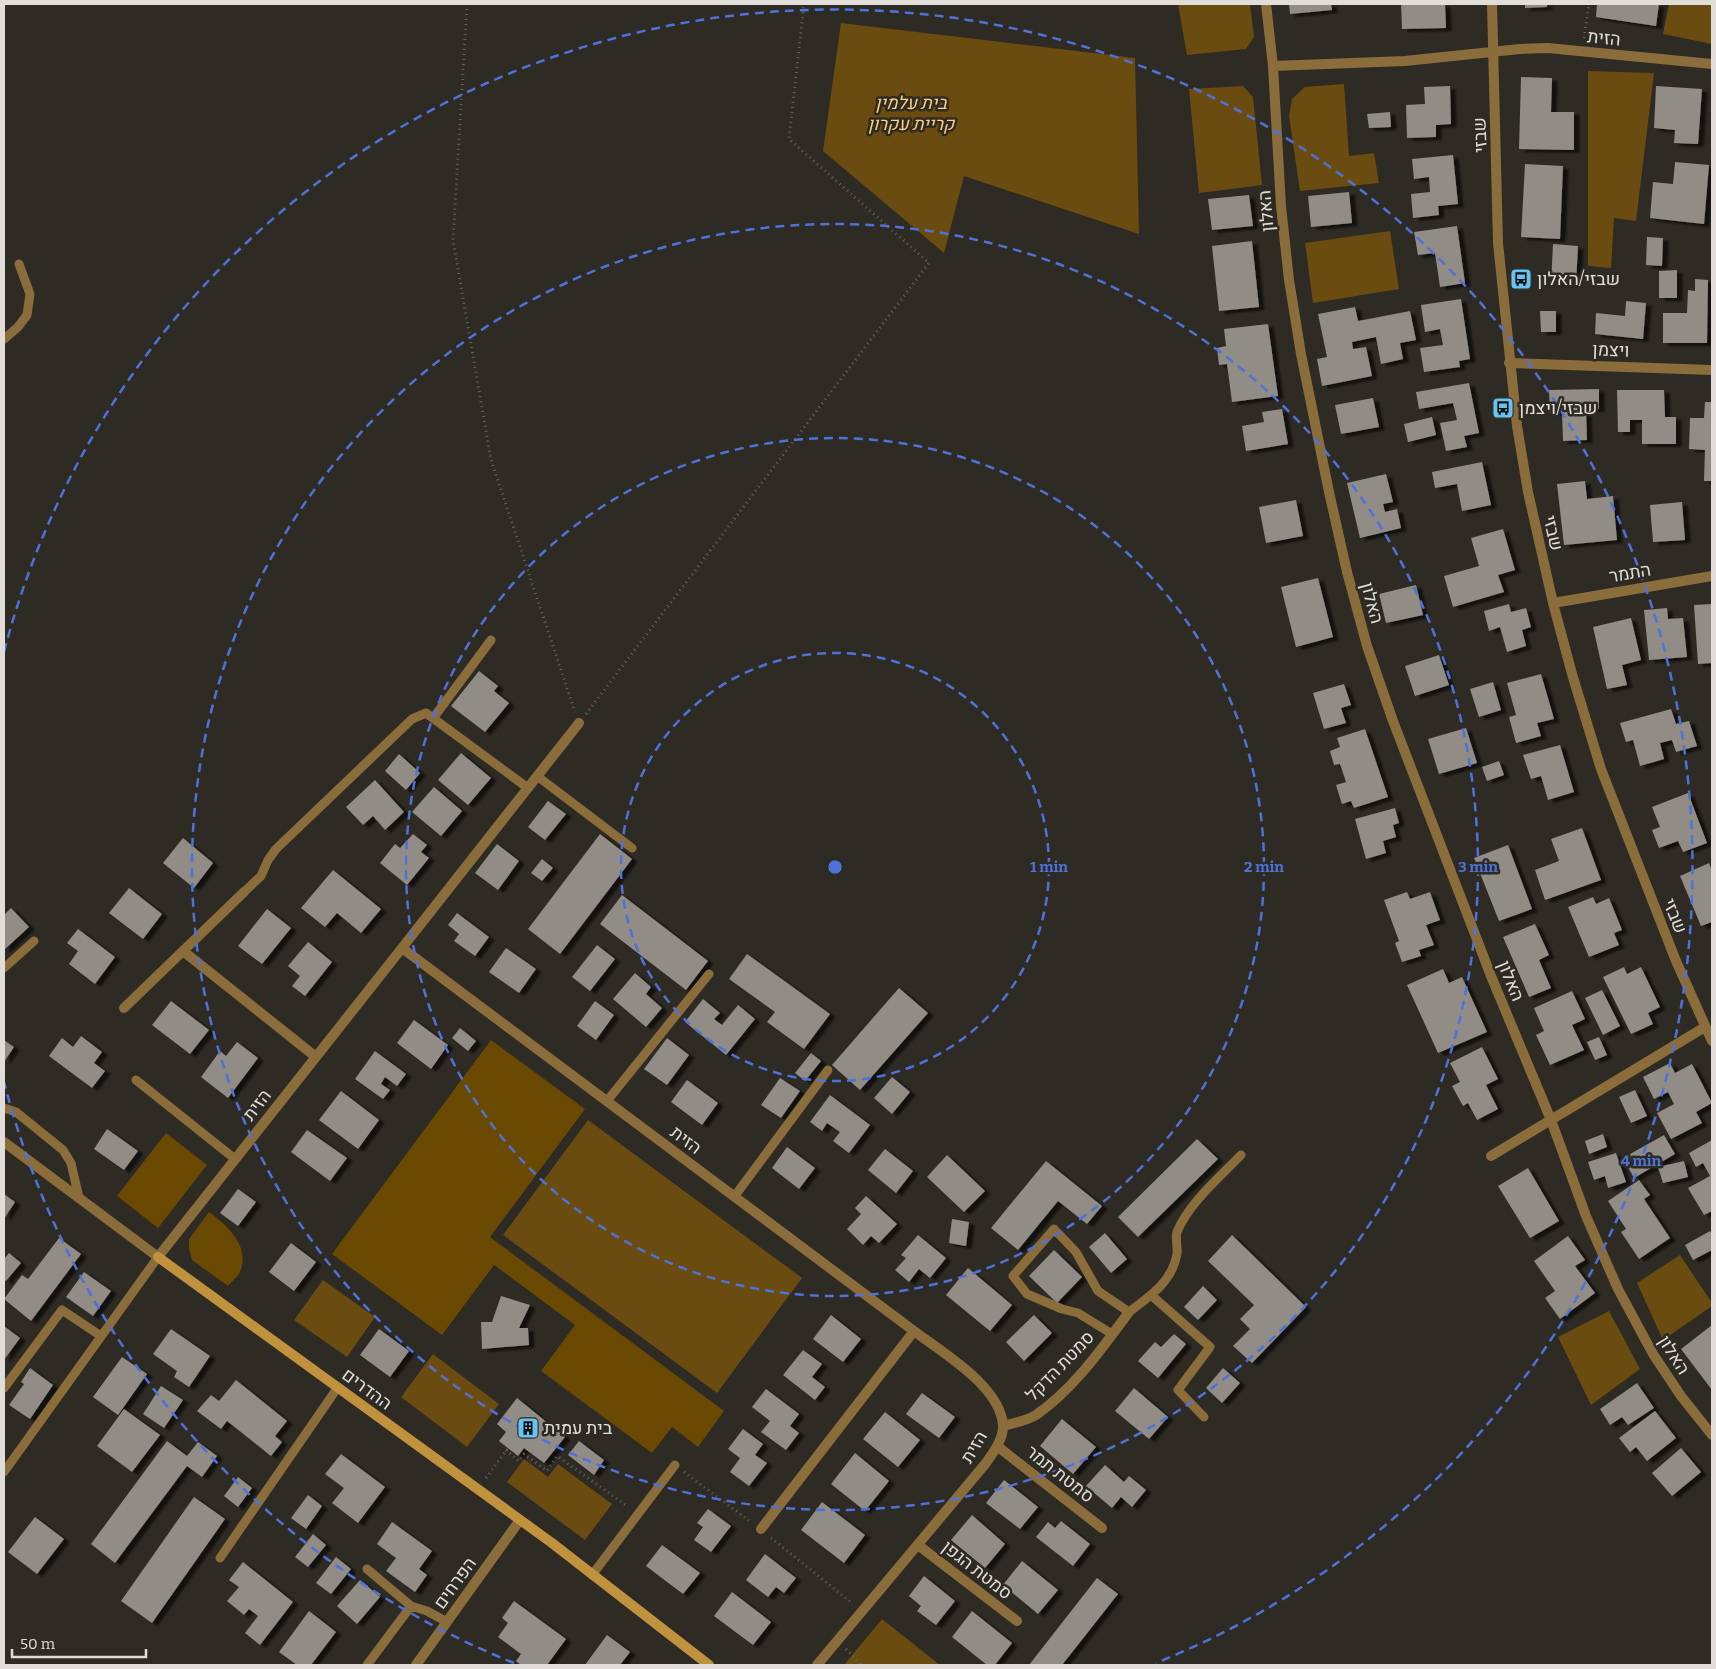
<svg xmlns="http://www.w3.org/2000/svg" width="1716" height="1669" viewBox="0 0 1716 1669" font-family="Bitter,Heebo,serif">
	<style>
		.green { fill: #6a4c11 }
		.forest { fill: #6a4a03 }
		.building { fill: #918c85; filter: url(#shadow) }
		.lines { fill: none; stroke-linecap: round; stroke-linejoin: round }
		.path { stroke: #68645f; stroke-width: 3; stroke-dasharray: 1 4; stroke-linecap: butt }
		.lane { stroke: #8a6d3b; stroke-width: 9 }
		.street { stroke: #8a6d3b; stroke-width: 10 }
		.secondary { stroke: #c0923d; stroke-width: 10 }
		.ring { fill: none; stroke: #4e72d8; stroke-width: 2.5; stroke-dasharray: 9 6 }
		.labels { text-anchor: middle; stroke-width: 5; stroke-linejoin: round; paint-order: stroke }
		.street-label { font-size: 18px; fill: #e1deda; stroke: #2e2a24 }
		.park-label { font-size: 18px; font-style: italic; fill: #fdce7d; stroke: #2e2a24 }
		.poi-label { font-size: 18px; fill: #e1deda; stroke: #2e2a24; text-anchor: start }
		.centre { fill: #4e72d8; stroke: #2e2a24; stroke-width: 2.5 }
		.ring-label { font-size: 15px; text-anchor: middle; font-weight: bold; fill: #4e72d8; stroke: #2e2a24; stroke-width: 5; stroke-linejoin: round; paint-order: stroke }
	</style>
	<defs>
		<filter id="shadow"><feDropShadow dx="5.5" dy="3" stdDeviation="1" flood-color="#0009"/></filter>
	</defs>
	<rect width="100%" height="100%" fill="#2e2a24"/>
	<path class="green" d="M1178 4H1250L1254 37 1246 49 1187 55Z
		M1669 4H1712V44L1663 34Z
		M841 23 1135 58 1139 234 964 176 944 253 823 151Z
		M1588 71 1654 73 1636 221 1614 218 1611 268 1588 266Z
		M1344 84 1349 156 1374 153 1379 183 1300 191 1289 116 1292 99 1305 87Z
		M1243 86 1253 97 1262 185 1199 193 1189 89Z
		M1390 231 1399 289 1313 303 1305 243Z
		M588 1120 802 1278 717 1393 503 1235Z
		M1680 1255 1712 1303V1306L1663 1340 1637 1283Z
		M323 1280 375 1317 347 1357 294 1320Z
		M1609 1311 1640 1369 1591 1405 1558 1337Z
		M433 1354 499 1404 467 1447 401 1397Z
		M524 1459 548 1477 558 1464 612 1504 585 1540 507 1482Z
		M882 1619 940 1665H844Z"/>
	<path class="forest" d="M491 1040 585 1109 490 1237 724 1411 698 1447 672 1427 652 1453 541 1371 575 1325 494 1265 442 1335 332 1254Z
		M166 1133 207 1165 158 1228 117 1196Z
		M209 1212C228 1226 252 1247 239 1274 236 1278 231 1282 228 1286L192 1260 189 1248V1239Z"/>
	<path class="building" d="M1289 4H1331L1332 10 1290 14Z
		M1401 4H1445L1446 28 1402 29Z
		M1525 4H1547V7L1525 8Z
		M1597 4H1659L1656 26 1596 17Z
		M1521 77 1552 78 1551 112H1574V150L1519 149Z
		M1450 86 1451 124 1436 125V137L1407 138 1406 105 1425 104 1424 87Z
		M1656 86 1702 89 1698 144 1674 143 1675 130 1654 128Z
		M1390 112 1391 127 1369 128 1367 114Z
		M1453 155 1458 204 1438 206 1439 215 1413 218 1411 194 1430 192 1429 177 1414 179 1412 159Z
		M1675 162 1709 165 1704 224 1650 218 1653 182 1673 184Z
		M1525 164 1563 166 1560 239 1521 237Z
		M1349 192 1352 223 1311 227 1308 196Z
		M1249 195 1253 226 1212 230 1208 199Z
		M1457 226 1465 283 1440 287 1435 253 1418 255 1414 232Z
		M1647 237 1663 238 1662 266 1646 265Z
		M1252 241 1259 307 1219 311 1212 246Z
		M1553 244 1578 246 1576 284 1551 283Z
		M1677 270V298H1659V271Z
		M1695 279 1708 280 1707 343H1663V313H1687L1688 290 1695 291Z
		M1461 299 1470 359 1459 361 1460 367 1424 372 1420 348 1443 345 1440 329 1425 332 1421 305Z
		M1626 301 1646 303 1643 339 1595 334 1596 313 1625 316Z
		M1355 307 1358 321 1410 311 1416 340 1400 343 1403 359 1381 364 1376 337 1352 342 1353 349 1366 347 1372 376 1322 386 1317 359 1327 357 1318 314Z
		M1540 311H1556V332H1541Z
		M1268 324 1278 396 1232 402 1227 364 1219 365 1217 348 1226 346 1224 329Z
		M1469 383 1479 433 1464 436 1467 447 1446 451 1440 423 1457 420 1453 403 1419 409 1416 392Z
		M1599 389V409H1586L1587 440 1563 441 1562 412 1550 413 1549 390Z
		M1617 390H1664L1665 417H1676V444H1642V420H1630V432H1618Z
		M1373 398 1379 427 1341 434 1335 405Z
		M1705 402H1712V481H1704L1705 450 1689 449 1690 418H1704Z
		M1282 409 1288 444 1246 451 1242 426 1264 422 1262 412Z
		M1432 417 1436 435 1408 442 1404 424Z
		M1482 462 1491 505 1462 511 1457 484 1435 488 1432 472Z
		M1386 474 1393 502 1383 504 1385 512 1397 509 1401 528 1360 538 1347 483Z
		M1585 481 1587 499 1613 496 1617 540 1564 545 1557 484Z
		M1296 500 1303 536 1266 543 1259 507Z
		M1682 502 1685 540 1653 542 1650 505Z
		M1503 529 1515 570 1498 575 1504 592 1453 607 1444 576 1479 566 1471 538Z
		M1318 578 1333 637 1296 647 1281 587Z
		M1416 585 1423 615 1386 623 1379 594Z
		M1509 604 1511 612 1526 608 1531 627 1522 630 1526 646 1507 652 1500 627 1489 631 1484 611Z
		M1712 604V663L1698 664 1694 605Z
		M1667 608 1668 619 1683 618 1687 657 1649 660 1644 610Z
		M1631 618 1641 660 1622 665 1627 685 1607 689 1593 627Z
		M1439 655 1449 685 1415 696 1405 666Z
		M479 671 498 686 494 691 509 703 485 732 451 706Z
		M1541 674 1554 719 1537 723 1541 736 1516 743 1509 717 1516 715 1507 683Z
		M1493 682 1501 710 1479 717 1470 689Z
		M1344 684 1351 705 1341 708 1346 723 1324 729 1313 693Z
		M1671 709 1676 724 1689 721 1697 746 1676 752 1672 740 1660 743 1664 759 1640 766 1633 740 1626 742 1620 723Z
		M1466 728 1477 763 1439 774 1428 739Z
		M1365 729 1388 797 1354 808 1351 801 1342 804 1336 785 1346 782 1340 764 1334 765 1330 751 1340 747 1337 738Z
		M1560 745 1574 792 1548 800 1541 776 1531 779 1523 755Z
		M461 753 491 778 468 805 438 780Z
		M399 754 420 773 406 790 385 771Z
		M1499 761 1504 775 1487 781 1482 767Z
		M375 780 404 812 385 830 373 816 363 825 346 807Z
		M434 787 462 811 441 836 412 812Z
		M1688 793 1707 843 1683 852 1678 841 1659 848 1652 830 1660 827 1652 807Z
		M548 801 566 814 545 840 528 827Z
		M1395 808 1399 823 1393 825 1396 837 1383 841 1386 853 1366 859 1355 819Z
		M1582 828 1601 880 1545 900 1535 870 1559 861 1551 839Z
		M413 834 427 845 421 852 429 858 407 885 380 863 395 844 400 848Z
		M600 834 632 859 560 954 528 929Z
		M183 838 213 863 194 888 163 863Z
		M497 844 519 861 498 890 475 873Z
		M1508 845 1532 909 1499 921 1474 858Z
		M542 859 553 868 542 881 531 873Z
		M1709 863 1712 871V922L1701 926 1680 876Z
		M333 870 381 909 361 933 337 913 325 927 301 908Z
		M129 888 162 914 143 939 109 913Z
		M1407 892 1410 899 1430 892 1440 920 1426 925 1434 945 1419 950 1421 956 1402 962 1395 943 1399 941 1384 900Z
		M622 895 708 961 686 990 600 924Z
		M1593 897 1596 904 1609 898 1622 930 1614 933 1619 945 1589 957 1568 907Z
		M11 908 29 927 4 950V915Z
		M267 909 291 928 262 964 238 946Z
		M457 913 489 937 475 956 454 941 459 934 448 925Z
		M1535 924 1549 955 1539 960 1551 988 1529 997 1503 937Z
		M78 929 115 957 95 984 69 964 78 951 67 943Z
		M308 942 332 962 305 996 292 986 300 976 288 966Z
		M597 945 615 959 590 991 572 977Z
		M506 948 536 969 519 993 489 972Z
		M747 954 830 1014 804 1049 767 1022 775 1012 729 979Z
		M1624 967 1627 974 1641 967 1660 1007 1648 1013 1653 1024 1631 1034 1603 977Z
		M1443 969 1449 983 1462 977 1487 1032 1438 1053 1407 985Z
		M635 973 651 987 646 994 662 1008 646 1027 613 999Z
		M899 988 928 1013 860 1090 832 1065Z
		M1602 990 1620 1026 1603 1035 1585 998Z
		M1572 991 1585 1019 1572 1025 1584 1050 1550 1065 1536 1035 1544 1031 1534 1008Z
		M703 999 720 1013 714 1019 722 1025 738 1005 755 1019 726 1055 685 1022Z
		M171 1001 209 1030 190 1054 152 1025Z
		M595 1001 614 1015 596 1040 577 1026Z
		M414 1020 448 1045 431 1069 397 1043Z
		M460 1028 476 1041 468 1051 452 1038Z
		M81 1036 102 1052 94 1063 105 1071 92 1088 49 1056 62 1038 73 1047Z
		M1599 1037 1607 1055 1595 1060 1587 1042Z
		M667 1038 689 1055 667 1085 644 1069Z
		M4 1040 14 1047 4 1062Z
		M237 1042 258 1058 228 1098 201 1077 220 1051 226 1056Z
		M1482 1047 1498 1079 1486 1085 1498 1109 1477 1120 1468 1103 1463 1106 1452 1086 1460 1082 1450 1063Z
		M375 1051 406 1074 397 1086 385 1077 381 1084 390 1090 383 1099 355 1079Z
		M811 1053 821 1061 805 1081 795 1073Z
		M1670 1063 1675 1073 1692 1064 1712 1103 1696 1112 1702 1123 1671 1139 1657 1113 1674 1104 1668 1092 1654 1099 1643 1077Z
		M892 1077 910 1092 892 1114 874 1098Z
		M780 1078 800 1091 781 1118 761 1105Z
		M687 1080 718 1103 702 1125 671 1102Z
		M1635 1090 1647 1116 1631 1123 1619 1097Z
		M341 1091 379 1120 358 1149 319 1120Z
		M830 1095 870 1125 849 1153 833 1141 840 1132 827 1123 822 1131 810 1122Z
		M107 1129 138 1151 124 1170 94 1149Z
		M307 1130 347 1158 330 1181 291 1152Z
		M1603 1134 1607 1147 1589 1154 1585 1141Z
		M1664 1135 1675 1154 1634 1178 1623 1158Z
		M1197 1139 1218 1159 1138 1237 1118 1217Z
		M1712 1140V1211L1704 1215 1688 1188 1710 1176 1703 1163 1696 1167 1689 1153Z
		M787 1147 815 1168 799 1189 772 1168Z
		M885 1149 913 1171 896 1193 868 1170Z
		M1616 1153 1626 1182 1608 1188 1605 1176 1594 1180 1588 1162Z
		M947 1155 985 1191 964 1212 927 1177Z
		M1046 1161 1102 1206 1087 1224 1058 1201 1018 1250 991 1228Z
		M1684 1161 1688 1177 1663 1183 1658 1167Z
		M1528 1168 1559 1221 1530 1238 1498 1186Z
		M1639 1180 1650 1195 1644 1199 1670 1238 1639 1259 1621 1232 1626 1229 1608 1201Z
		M238 1189 256 1202 238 1226 220 1213Z
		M4 1194 15 1202 4 1219Z
		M866 1196 897 1224 879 1243 871 1236 863 1245 847 1229 861 1214 855 1208Z
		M952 1219 969 1222 966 1246 949 1243Z
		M1710 1231 1712 1235V1250L1693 1260 1685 1245Z
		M1105 1233 1127 1259 1111 1273 1089 1247Z
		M918 1235 946 1258 930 1278 919 1269 909 1282 895 1270 906 1258 901 1255Z
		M1232 1235 1306 1307 1252 1363 1233 1346 1250 1329 1240 1319 1254 1305 1208 1261Z
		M1568 1236 1585 1260 1575 1266 1595 1293 1560 1319 1545 1298 1555 1291 1534 1261Z
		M59 1238 81 1254 31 1321 4 1299 22 1275 28 1279Z
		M291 1243 316 1262 294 1291 269 1272Z
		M1054 1250 1082 1277 1057 1303 1029 1276Z
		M9 1253 21 1263 6 1281 4 1280V1259Z
		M968 1268 1012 1305 990 1331 946 1295Z
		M84 1272 111 1291 93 1316 66 1297Z
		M1203 1286 1217 1300 1198 1320 1184 1307Z
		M501 1296 530 1305 519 1328H528L529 1345 482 1349 481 1322H492Z
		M831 1315 861 1339 843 1362 813 1339Z
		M1034 1315 1052 1333 1024 1361 1006 1342Z
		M1712 1325V1390L1681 1349Z
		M4 1326 20 1338 4 1360Z
		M171 1329 210 1356 189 1387 174 1377 177 1371 153 1354Z
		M379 1329 409 1351 390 1377 360 1355Z
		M1174 1334 1186 1344 1158 1378 1138 1361 1155 1342 1161 1347Z
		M803 1350 822 1364 812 1377 825 1387 815 1400 783 1375Z
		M122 1357 147 1374 118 1415 93 1397Z
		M30 1368 53 1385 30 1419 9 1405 24 1384 21 1382Z
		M1223 1368 1240 1383 1222 1403 1206 1388Z
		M236 1380 287 1421 275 1436 282 1442 271 1456 227 1421 221 1429 197 1411 211 1395 219 1401Z
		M1637 1383 1654 1408 1628 1425 1622 1417 1610 1425 1600 1409Z
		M161 1386 183 1400 164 1428 143 1414Z
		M1134 1388 1168 1417 1149 1439 1115 1411Z
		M766 1389 799 1414 790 1426 799 1433 786 1450 761 1432 770 1421 752 1407Z
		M922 1393 955 1417 939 1438 906 1414Z
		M517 1398 565 1437 544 1463 524 1448 518 1456 499 1441 506 1432 497 1424Z
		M124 1409 160 1435 132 1472 97 1446Z
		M1655 1411 1676 1438 1647 1461 1636 1447 1630 1452 1619 1438Z
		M885 1412 920 1440 898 1467 863 1439Z
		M1062 1419 1096 1447 1073 1474 1040 1446Z
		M743 1429 763 1444 755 1455 767 1463 749 1486 730 1472 740 1458 728 1449Z
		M167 1441 187 1456 198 1442 217 1456 202 1477 187 1466 115 1563 91 1544Z
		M579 1441 604 1460 594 1475 568 1455Z
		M1681 1448 1701 1472 1672 1496 1652 1473Z
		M855 1453 889 1481 865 1511 831 1484Z
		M341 1454 385 1487 358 1523 332 1503 344 1488 325 1474Z
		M1105 1465 1124 1482 1129 1476 1146 1490 1132 1507 1121 1497 1112 1508 1086 1486Z
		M238 1477 252 1488 238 1507 224 1496Z
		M1004 1480 1038 1507 1020 1529 986 1503Z
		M308 1495 322 1506 306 1529 291 1518Z
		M194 1497 225 1519 152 1623 121 1601Z
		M822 1502 865 1535 844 1563 801 1530Z
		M708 1509 731 1526 711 1552 694 1540 703 1527 697 1523Z
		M972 1515 1005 1544 985 1568 951 1540Z
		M35 1517 64 1539 37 1574 8 1552Z
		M1061 1521 1090 1544 1073 1566 1036 1537 1048 1522 1055 1528Z
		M392 1522 432 1551 419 1569 427 1575 415 1592 386 1571 396 1558 377 1544Z
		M313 1534 326 1545 308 1567 295 1557Z
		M662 1545 700 1573 683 1594 646 1566Z
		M765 1554 796 1578 784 1593 776 1587 768 1597 746 1580Z
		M336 1557 351 1569 331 1594 316 1583Z
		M1022 1561 1058 1590 1038 1614 1003 1585Z
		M243 1562 293 1602 260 1645 245 1633 258 1616 249 1609 244 1615 227 1601 239 1587 229 1580Z
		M924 1576 955 1601 936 1625 917 1611 921 1606 909 1596Z
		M1097 1578 1118 1594 1062 1665H1029Z
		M360 1580 380 1597 357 1624 337 1606Z
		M732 1592 771 1622 753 1645 714 1616Z
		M514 1601 566 1639 547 1665H521L516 1661 521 1654 498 1637 508 1623 502 1618Z
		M309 1611 336 1632 311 1665H297L279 1652Z
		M972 1611 1012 1643 995 1665H987L952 1637Z
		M607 1635 630 1652 620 1665H585Z"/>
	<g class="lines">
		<path class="path" d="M467 4 453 240 491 460 575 712
			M1584 38 1589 4
			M586 714 929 263 789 139 804 4
			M506 1450 519 1461 524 1454 547 1471 557 1456 627 1506
			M684 1472 751 1522
			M486 1478 508 1448
			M771 1538 852 1603
			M846 1649 861 1665"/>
		<path class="lane" d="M4 339 18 327 27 315 30 294 19 264
			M434 717 491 640
			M537 776 632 848
			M244 892 261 876 268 860 276 849 412 719 426 713 528 788
			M4 968 34 941
			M136 1080 235 1159
			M607 1101 709 974
			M4 1108 16 1112 63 1150 71 1163 79 1198
			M734 1197 828 1070
			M1151 1295 1210 1347 1178 1390 1204 1417
			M1112 1334 1078 1313 1062 1309 1027 1294 1013 1276 1054 1229 1076 1252 1098 1291 1129 1312C1150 1296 1172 1282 1177 1254 1178 1247 1175 1238 1177 1232 1189 1203 1220 1177 1241 1155
			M4 1388 62 1310 101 1336
			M4 1472 158 1257
			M220 1558 338 1387
			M367 1569 411 1606 427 1611 447 1622
			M592 1575 675 1465
			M367 1665 411 1606"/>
		<path class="street" d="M1266 4 1273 66 1281 206 1289 280 1301 354 1329 492 1347 572 1367 646 1393 721 1491 976 1551 1120 1586 1216 1618 1289 1653 1354 1681 1396 1712 1435
			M1492 4 1498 243 1517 426 1528 492 1553 603 1572 674 1601 769 1676 961 1712 1041
			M1273 66 1405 61 1520 49 1548 48 1712 64
			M1509 363 1712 370
			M1553 603 1712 576
			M402 948 579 723
			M183 951 316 1057
			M124 1008 244 892
			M4 1142 158 1257 402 948 914 1331C943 1353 1000 1386 1003 1425 1004 1438 993 1453 986 1463L817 1665
			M1491 1156 1705 1027
			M1003 1426C1014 1423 1026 1421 1036 1415 1074 1389 1102 1348 1129 1312
			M997 1446 1102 1528
			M761 1529 914 1331
			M918 1545 1017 1621
			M416 1665 520 1520"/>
		<path class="secondary" d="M158 1257 552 1543 709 1665"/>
	</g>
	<g class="ring">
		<circle cx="835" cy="867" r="214"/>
		<circle cx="835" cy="867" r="429"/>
		<circle cx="835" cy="867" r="643"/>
		<path d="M514 1663A858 858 0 0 1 4 1082M4 652A858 858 0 1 1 1156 1663"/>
	</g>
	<defs>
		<g id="bus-square" transform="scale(1.125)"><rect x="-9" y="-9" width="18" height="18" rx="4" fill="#67c4f0" stroke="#2e2a24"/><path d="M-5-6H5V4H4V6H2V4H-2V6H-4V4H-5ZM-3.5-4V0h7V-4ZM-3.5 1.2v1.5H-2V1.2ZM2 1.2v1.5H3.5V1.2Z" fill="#111"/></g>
		<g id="building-square" transform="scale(1.125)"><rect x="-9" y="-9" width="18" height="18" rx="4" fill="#67c4f0" stroke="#2e2a24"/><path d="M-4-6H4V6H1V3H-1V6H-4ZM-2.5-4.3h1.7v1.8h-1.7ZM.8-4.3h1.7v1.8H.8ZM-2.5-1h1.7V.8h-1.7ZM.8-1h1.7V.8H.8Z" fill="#111"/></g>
	</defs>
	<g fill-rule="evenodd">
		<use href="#bus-square" x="1521" y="279"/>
		<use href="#bus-square" x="1503" y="408"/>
		<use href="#building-square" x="528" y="1428"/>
	</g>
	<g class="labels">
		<g class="street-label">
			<text transform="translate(1604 38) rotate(6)" y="6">הזית</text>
			<text transform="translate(1480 135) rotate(-92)" y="6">שבזי</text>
			<text transform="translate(1266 211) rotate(-95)" y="6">האלון</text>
			<text transform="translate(1611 350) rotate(2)" y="6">ויצמן</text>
			<text transform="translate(1553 533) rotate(77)" y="6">שבזי</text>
			<text transform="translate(1630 573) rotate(-10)" y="6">התמר</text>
			<text transform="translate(1372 603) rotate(75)" y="6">האלון</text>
			<text transform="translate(1675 916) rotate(68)" y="6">שבזי</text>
			<text transform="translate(1511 981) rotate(68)" y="6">האלון</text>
			<text transform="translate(257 1105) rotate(-52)" y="6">הזית</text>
			<text transform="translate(686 1140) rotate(37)" y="6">הזית</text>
			<text transform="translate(1674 1355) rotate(58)" y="6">האלון</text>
			<text transform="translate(1060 1366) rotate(-46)" y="6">סמטת הדקל</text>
			<text transform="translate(367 1389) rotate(36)" y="6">ההדרים</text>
			<text transform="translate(974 1447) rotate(-59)" y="6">הזית</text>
			<text transform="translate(1060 1474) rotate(38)" y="6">סמטת תמר</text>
			<text transform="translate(977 1570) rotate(38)" y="6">סמטת הגפן</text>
			<text transform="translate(455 1583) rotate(-54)" y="6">הפרחים</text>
		</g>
		<g class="park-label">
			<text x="911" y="109">בית עלמין<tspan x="911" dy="21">קריית עקרון</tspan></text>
		</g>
		<g class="poi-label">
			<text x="1537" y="285">שבזי/האלון</text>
			<text x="1519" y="414">שבזי/ויצמן</text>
			<text x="544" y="1434">בית עמית</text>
		</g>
	</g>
	<circle cx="835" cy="867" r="8" class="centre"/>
	<g class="ring-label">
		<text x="1049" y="872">1 min</text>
		<text x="1264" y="872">2 min</text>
		<text x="1478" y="872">3 min</text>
		<text x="1641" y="1166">4 min</text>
	</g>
	<rect width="1716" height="1669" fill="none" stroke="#e1deda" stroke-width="10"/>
	<path d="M12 1649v8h134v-8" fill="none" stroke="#e1deda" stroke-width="2.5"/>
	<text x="20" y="1649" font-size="15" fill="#e1deda" stroke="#2e2a24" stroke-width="4" paint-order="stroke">50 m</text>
</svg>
